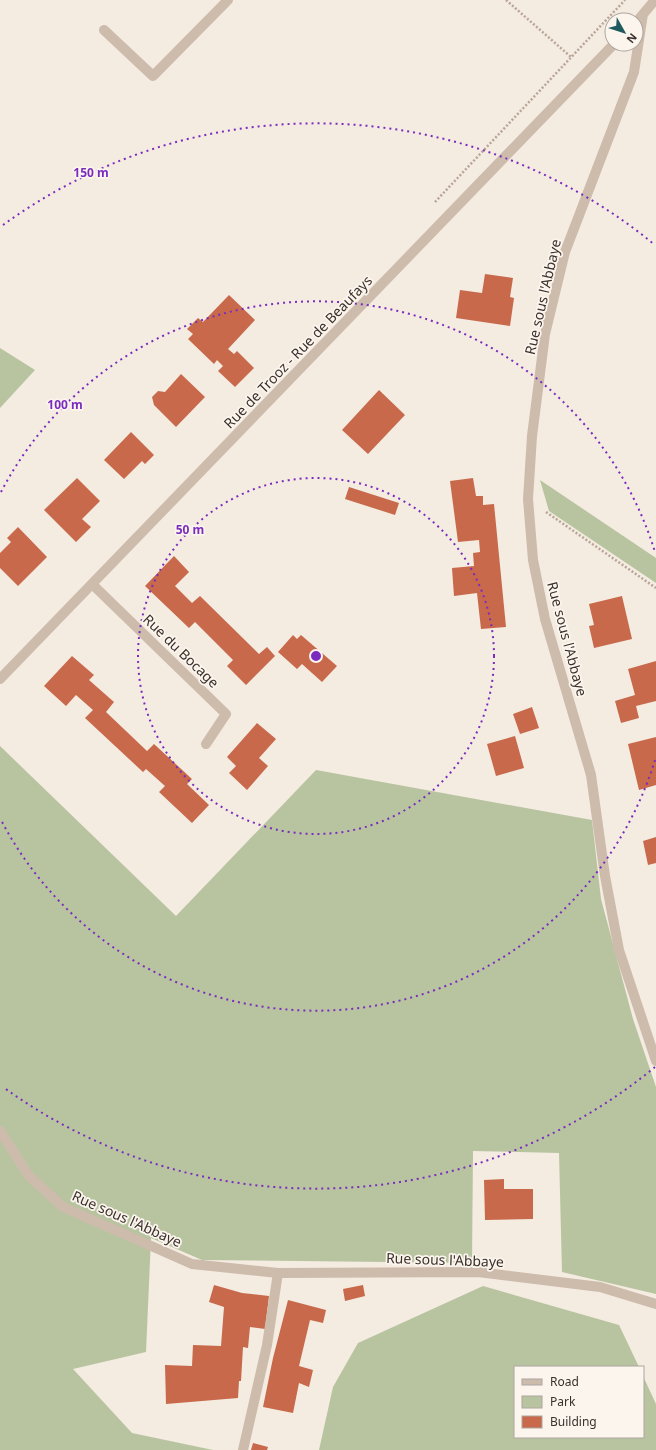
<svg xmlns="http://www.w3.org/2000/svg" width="656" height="1450" viewBox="0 0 656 1450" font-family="'Noto Sans',sans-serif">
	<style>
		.green { fill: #b8c4a0 }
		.building { fill: #c8694b }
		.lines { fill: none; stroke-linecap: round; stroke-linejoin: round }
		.path { stroke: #b9a596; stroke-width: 2.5; stroke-dasharray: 2 2; stroke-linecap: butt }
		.minor { stroke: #cdbbac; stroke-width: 10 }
		.ring { fill: none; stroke: #7b2cbf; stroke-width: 2; stroke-dasharray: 2 4 }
		.labels { text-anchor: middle; stroke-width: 3.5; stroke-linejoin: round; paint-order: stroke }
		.street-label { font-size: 14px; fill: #3b302b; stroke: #fbf5ee }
		.centre { fill: #7b2cbf; stroke: #fbf5ee; stroke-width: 2 }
		.ring-label { font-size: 12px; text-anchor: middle; font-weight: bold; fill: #7b2cbf; stroke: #fbf5ee; stroke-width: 3.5; stroke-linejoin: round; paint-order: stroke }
	</style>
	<rect width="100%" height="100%" fill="#f4ebe1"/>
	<path class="green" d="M0 348 35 370 0 408Z
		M540 480 656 558V583L549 511Z
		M0 746 176 916 316 770 592 820 601 899 633 1019 656 1087V1294L562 1272 559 1153 473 1151 472 1263 202 1260 151 1238 146 1352 73 1369 132 1433 213 1450H0Z
		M483 1286 619 1325 639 1367H515V1437H643V1376L656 1404V1450H319L333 1387 358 1343Z"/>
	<path class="building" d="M485 274 513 278 510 297 514 298 510 326 456 318 460 290 482 293Z
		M229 295 255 320 228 349 234 354 237 351 254 368 235 387 218 371 223 366 217 360 214 364 188 339 193 334 187 329 198 318 203 322Z
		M181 374 205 397 176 427 154 405 152 397 158 391 165 392Z
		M379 390 405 415 368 454 342 430Z
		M131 432 154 455 145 464 142 461 124 479 104 460Z
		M77 478 100 501 82 519 91 527 76 542 44 510Z
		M473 478 476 496H483V505L494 504 506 627 481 629 477 593 454 596 452 568 474 566 473 553 480 552 479 540 458 542 450 481Z
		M349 487 399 503 395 515 345 499Z
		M18 527 47 557 18 586 0 568V553L11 542 7 538Z
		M174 556 189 572 175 586 192 603 200 596 259 654 267 647 275 656 246 685 227 666 233 660 195 622 189 628 145 586Z
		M622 596 632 639 594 648 589 626 594 625 589 604Z
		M293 635 297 639 301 635 337 666 322 682 302 664 297 669 278 652Z
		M72 656 94 675 89 680 114 702 106 712 147 751 154 744 192 779 187 784 209 805 192 823 159 792 165 786 146 769 143 772 85 718 93 710 76 695 66 706 44 686Z
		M656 661V701L636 706 639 718 621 723 615 701 635 695 628 669Z
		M532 707 539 728 520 734 513 714Z
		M257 723 276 739 259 758 268 766 247 790 229 773 236 766 227 757Z
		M515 736 524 768 496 776 487 744Z
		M656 737V785L639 790 628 744Z
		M656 837V863L648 865 643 841Z
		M504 1179V1189H533V1219L485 1220 484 1180Z
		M214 1285 242 1293 269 1296 265 1329 250 1327 248 1348 243 1347 241 1381H239L238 1398 166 1404 165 1365 192 1366 193 1345 221 1346 224 1307 209 1302Z
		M363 1285 365 1296 345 1301 343 1289Z
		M288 1300 326 1310 323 1323 310 1320 299 1366 313 1370 309 1387 299 1383 293 1413 263 1407 273 1358Z
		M253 1443 268 1447 267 1450H251Z"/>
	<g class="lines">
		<path class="path" d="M506 0 571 57
			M435 202 625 0
			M546 512 656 588"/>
		<path class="minor" d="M643 14 634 72 565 252 545 334 532 436 528 499 533 560 545 619 591 775 605 876 619 950 656 1061
			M639 19 655 0
			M104 30 153 76 228 0
			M92 584 226 714 206 744
			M0 679 614 44
			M0 1131 29 1176 63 1207 192 1264 278 1273 478 1272 600 1287 656 1304
			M243 1450 267 1345 278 1273"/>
	</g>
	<g class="ring">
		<circle cx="316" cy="656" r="178"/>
		<path d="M655 760A355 355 0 0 1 1 820M1 492A355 355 0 0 1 655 552"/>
		<path d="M655 1067A533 533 0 0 1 3 1087M3 225A533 533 0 0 1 655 245"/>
	</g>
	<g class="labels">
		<g class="street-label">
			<text transform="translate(543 297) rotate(-77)" y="5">Rue sous l'Abbaye</text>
			<text transform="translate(298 352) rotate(-46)" y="5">Rue de Trooz - Rue de Beaufays</text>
			<text transform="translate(567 639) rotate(75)" y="5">Rue sous l'Abbaye</text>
			<text transform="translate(181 651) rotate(44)" y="5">Rue du Bocage</text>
			<text transform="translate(127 1219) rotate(24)" y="5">Rue sous l'Abbaye</text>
			<text transform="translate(445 1260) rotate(2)" y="5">Rue sous l'Abbaye</text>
		</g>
	</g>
	<circle cx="316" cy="656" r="6" class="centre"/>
	<g class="ring-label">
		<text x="91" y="177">150 m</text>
		<text x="65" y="409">100 m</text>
		<text x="190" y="534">50 m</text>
	</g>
	<rect x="514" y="1366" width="130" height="72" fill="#fbf5ee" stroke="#aea6a0"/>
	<rect x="522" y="1379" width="20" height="6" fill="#cdbbac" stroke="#aea6a0"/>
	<text x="550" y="1386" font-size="12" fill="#3b302b">Road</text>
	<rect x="522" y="1396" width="20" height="12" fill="#b8c4a0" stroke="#aea6a0"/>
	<text x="550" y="1406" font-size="12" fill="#3b302b">Park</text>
	<rect x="522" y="1416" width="20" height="12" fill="#c8694b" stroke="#aea6a0"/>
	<text x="550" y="1426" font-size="12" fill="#3b302b">Building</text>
	<g transform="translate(624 32) rotate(129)"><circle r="19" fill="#fbf5ee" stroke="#aea6a0"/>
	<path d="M0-3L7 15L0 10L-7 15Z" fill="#1f5a5e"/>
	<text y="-6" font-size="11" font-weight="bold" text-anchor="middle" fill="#3b302b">N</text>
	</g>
</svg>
